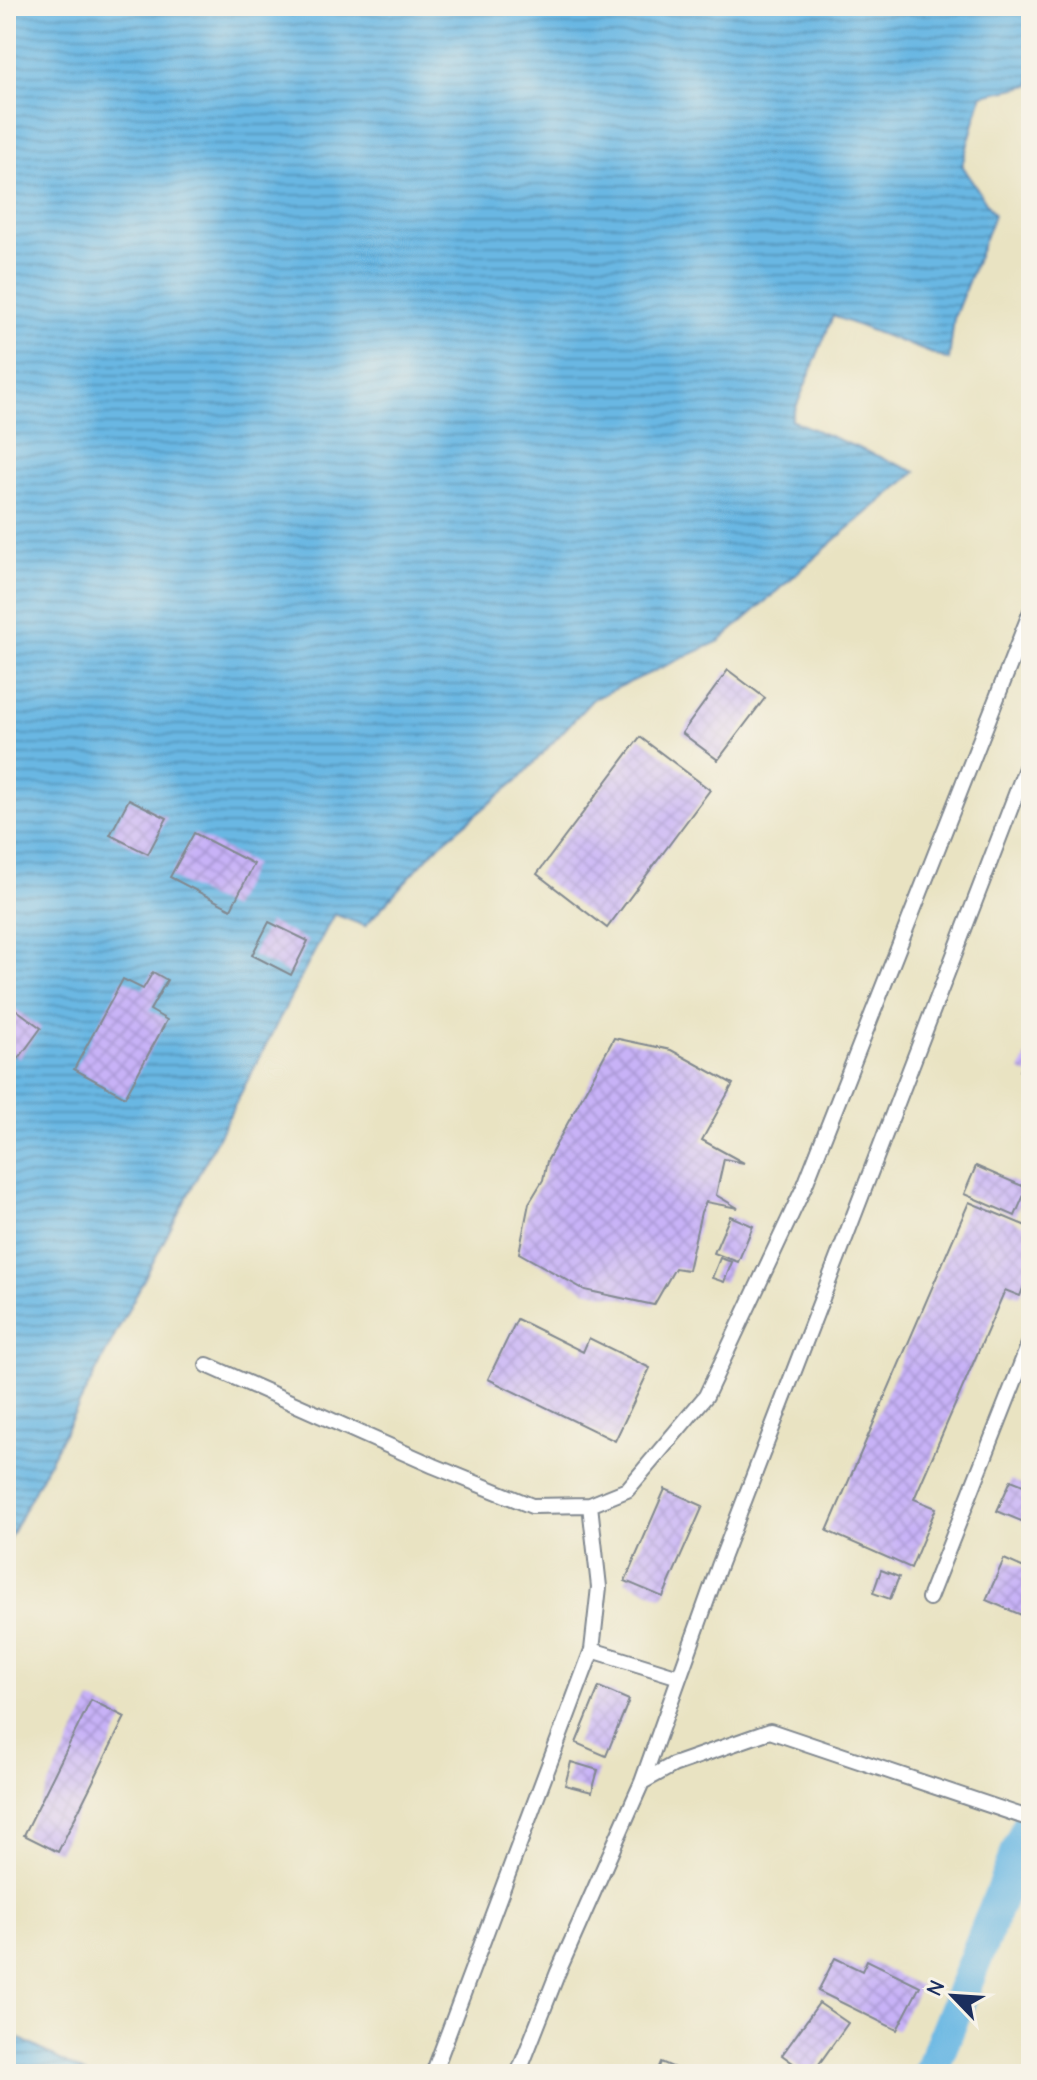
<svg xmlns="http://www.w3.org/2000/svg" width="1037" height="2080" viewBox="0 0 1037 2080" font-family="'Comic Neue',sans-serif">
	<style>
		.water { fill: url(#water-rules); stroke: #4273a0; stroke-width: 2 }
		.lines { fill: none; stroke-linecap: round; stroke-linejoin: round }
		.canal { stroke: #69b7e3; stroke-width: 34 }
		.building { fill: url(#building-cross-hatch) }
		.service-casing { stroke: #828990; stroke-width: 18 }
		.service { stroke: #fff; stroke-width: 14 }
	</style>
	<defs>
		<pattern id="water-rules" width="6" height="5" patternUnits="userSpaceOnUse" patternTransform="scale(2)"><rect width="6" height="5" fill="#69b7e3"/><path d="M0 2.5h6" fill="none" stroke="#5695bb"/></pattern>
		<pattern id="building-cross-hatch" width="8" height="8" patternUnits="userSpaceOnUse" patternTransform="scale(2)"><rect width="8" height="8" fill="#c8b2f7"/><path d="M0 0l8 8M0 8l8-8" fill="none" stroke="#ab99d6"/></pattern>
	</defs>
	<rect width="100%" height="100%" fill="#f7f3e8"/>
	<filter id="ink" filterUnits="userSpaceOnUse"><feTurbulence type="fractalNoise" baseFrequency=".0125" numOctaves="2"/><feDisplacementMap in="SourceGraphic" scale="16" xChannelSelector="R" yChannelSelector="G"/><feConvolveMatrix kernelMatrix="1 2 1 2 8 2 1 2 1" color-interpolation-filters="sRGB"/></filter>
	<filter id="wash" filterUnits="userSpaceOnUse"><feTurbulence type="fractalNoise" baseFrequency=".006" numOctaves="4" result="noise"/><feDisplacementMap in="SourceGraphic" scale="32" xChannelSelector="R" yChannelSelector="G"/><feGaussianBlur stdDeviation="1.8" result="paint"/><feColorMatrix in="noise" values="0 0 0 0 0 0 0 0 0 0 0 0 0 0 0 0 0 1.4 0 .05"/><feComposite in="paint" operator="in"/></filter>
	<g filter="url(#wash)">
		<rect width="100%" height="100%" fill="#e9e3c2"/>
		<path class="water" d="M6 6H1031V85L982 95 962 165 994 215 954 318 949 360 833 316 791 420 916 472 843 533 720 641 593 699 520 778 435 849 365 926 334 914 6 1545Z
			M6 2031 86 2074H6Z"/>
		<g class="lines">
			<path class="canal" d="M930 2074 1031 1818"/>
		</g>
		<g id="blocks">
			<path class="building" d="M728 670 765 698 718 760 682 733Z
				M640 737 710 790 607 928 537 874Z
				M129 799 167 818 148 854 110 835Z
				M194 833 254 864 231 909 170 877Z
				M269 922 308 941 291 975 252 955Z
				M153 972 167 980 150 1010 167 1020 125 1097 74 1069 123 979 143 989Z
				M6 1002 41 1028 19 1058 6 1049Z
				M614 1038 671 1050 733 1084 702 1140 744 1163 724 1159 716 1195 738 1208 706 1202 701 1212 688 1270 675 1268 654 1305 585 1290 519 1253 529 1203 543 1180 547 1161Z
				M1031 1045V1076L1020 1071Z
				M976 1166 1027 1188 1015 1216 964 1194Z
				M969 1202 1031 1228V1269L1020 1296 1005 1290 914 1499 936 1508 911 1568 827 1531Z
				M730 1216 753 1226 738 1262 714 1253Z
				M720 1258 732 1262 724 1282 712 1278Z
				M517 1319 583 1352 589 1338 650 1368 615 1441 488 1379Z
				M1011 1480 1031 1488V1525L997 1511Z
				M665 1489 703 1506 663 1597 625 1581Z
				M1004 1559 1031 1571V1619L986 1600Z
				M881 1570 899 1577 890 1599 873 1593Z
				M599 1687 629 1700 606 1756 576 1743Z
				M91 1700 125 1717 58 1852 24 1835Z
				M571 1762 598 1770 592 1792 565 1785Z
				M835 1958 862 1971 867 1960 920 1986 897 2030 818 1991Z
				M819 2003 848 2023 812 2074H808L782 2055Z
				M661 2062 688 2074H656Z"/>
		</g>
	</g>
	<g filter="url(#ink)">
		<use href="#blocks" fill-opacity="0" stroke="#828990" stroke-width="2"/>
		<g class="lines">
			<g class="service-casing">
				<path id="service" d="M207 1365 434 1466 532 1506 590 1505 627 1490 706 1396 805 1185 1031 611
					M929 1598 1031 1339
					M592 1650 679 1677
					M642 1782 673 1765 770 1731 1031 1819
					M433 2074 592 1650 599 1587 590 1505
					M518 2074 558 1972 642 1782 719 1566 1031 755"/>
			</g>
			<use href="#service" class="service"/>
		</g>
	</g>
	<rect width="1037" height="2080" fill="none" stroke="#f7f3e8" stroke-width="32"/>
	<g transform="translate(953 1996) rotate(295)" stroke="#f7f3e8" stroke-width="6" paint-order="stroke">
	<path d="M0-6L14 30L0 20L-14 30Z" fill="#1b2f5e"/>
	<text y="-12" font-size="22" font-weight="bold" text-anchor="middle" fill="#1b2f5e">N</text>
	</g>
</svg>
